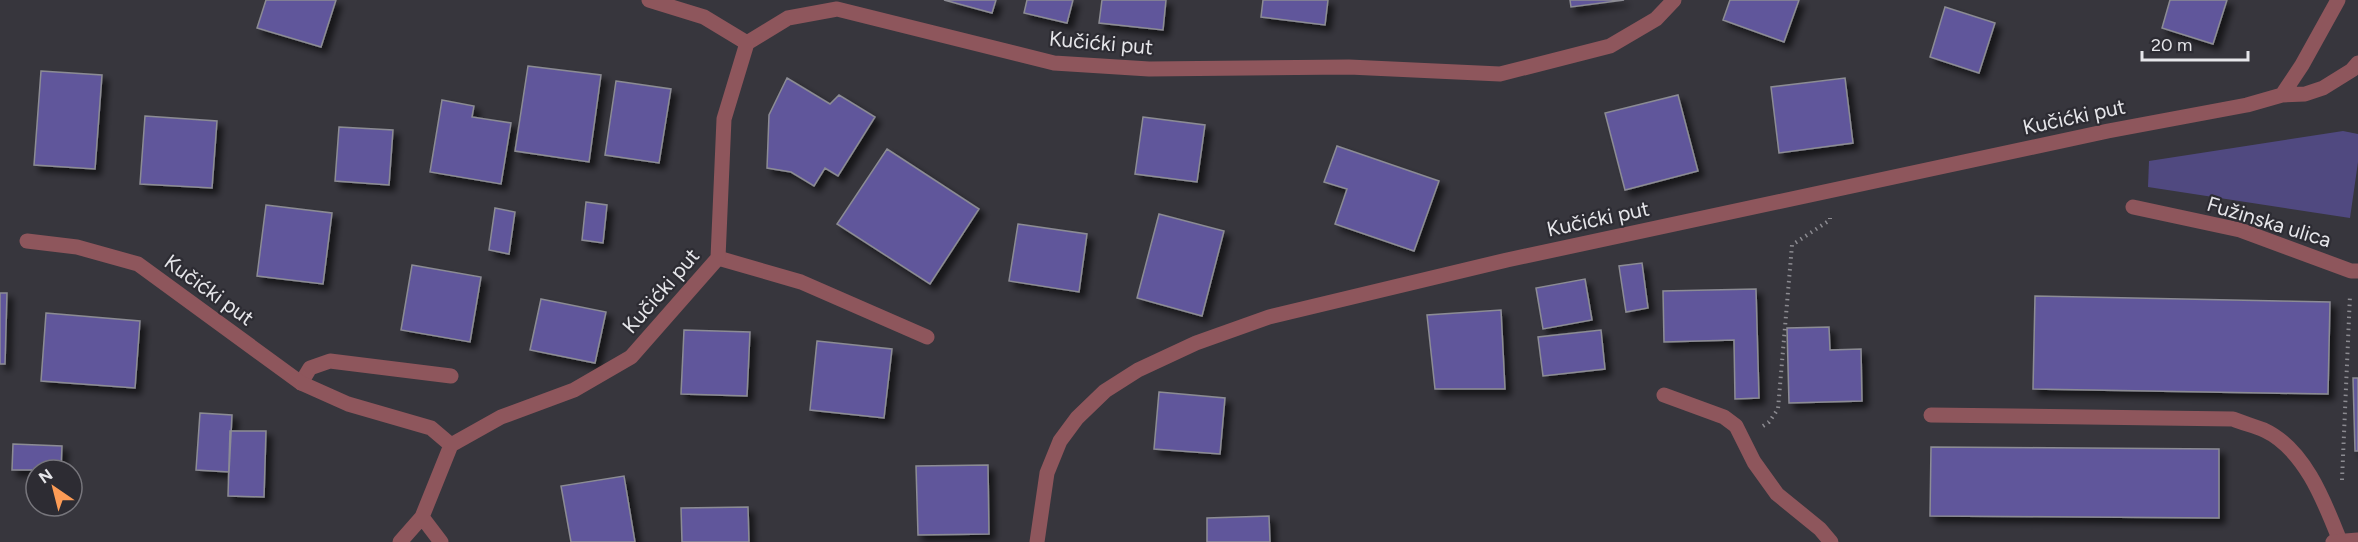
<svg xmlns="http://www.w3.org/2000/svg" width="2358" height="542" viewBox="0 0 2358 542" font-family="Figtree,sans-serif">
	<style>
		.green { fill: #504980 }
		.building { fill: #60579b; stroke: #8c8c94; stroke-width: 1.5; filter: url(#shadow) }
		.lines { fill: none; stroke-linecap: round; stroke-linejoin: round }
		.path { stroke: #8c8b91; stroke-width: 4; stroke-dasharray: 1.5 4.5; stroke-linecap: butt }
		.lane { stroke: #8e565c; stroke-width: 15 }
		.street { stroke: #8e565c; stroke-width: 15 }
		.labels { text-anchor: middle; stroke-width: 4.5; stroke-linejoin: round; paint-order: stroke }
		.street-label { font-size: 21px; fill: #e6e6ea; stroke: #2d2c33 }
	</style>
	<defs>
		<filter id="shadow"><feDropShadow dx="5.5" dy="5.5" stdDeviation="3" flood-color="#0009"/></filter>
	</defs>
	<rect width="100%" height="100%" fill="#37363d"/>
	<path class="green" d="M2343 131 2358 134V162L2350 218 2148 187 2149 161Z"/>
	<path class="building" d="M266 0H336L321 47 257 28Z
		M944 0H996L992 13Z
		M1027 0H1073L1067 23 1024 13Z
		M1102 0H1166L1163 30 1099 23Z
		M1263 0H1328L1325 25 1261 17Z
		M1570 0H1624L1571 7Z
		M1730 0H1799L1784 42 1723 20Z
		M2170 0H2227L2213 44 2162 28Z
		M1945 7 1995 23 1979 73 1930 57Z
		M528 66 601 75 589 162 515 151Z
		M41 71 102 75 95 169 34 165Z
		M787 78 830 104 839 95 875 117 838 176 825 168 814 186 791 172 767 168 769 115Z
		M1845 78 1853 143 1779 153 1771 87Z
		M616 81 671 89 659 163 605 155Z
		M1678 95 1698 171 1625 190 1605 113Z
		M442 100 474 106 472 117 511 123 501 184 430 172Z
		M145 116 217 121 212 188 140 184Z
		M1143 117 1205 125 1197 182 1135 174Z
		M339 127 393 130 389 185 335 181Z
		M1337 146 1439 181 1414 251 1335 224 1347 189 1324 182Z
		M887 149 979 209 930 284 837 224Z
		M586 202 607 205 603 243 582 240Z
		M266 205 332 213 323 284 257 276Z
		M495 208 515 212 509 254 489 250Z
		M1159 214 1224 231 1202 316 1137 298Z
		M1018 224 1087 234 1079 292 1009 281Z
		M1642 263 1648 308 1626 312 1619 266Z
		M412 265 481 277 470 342 401 330Z
		M1585 279 1592 320 1543 329 1536 288Z
		M1756 289 1759 398 1735 399 1734 340 1664 342 1663 291Z
		M0 293H7L5 364H0Z
		M2035 296 2330 302 2328 394 2033 389Z
		M541 299 606 312 595 363 530 350Z
		M1501 310 1505 389H1435L1427 315Z
		M46 313 140 321 135 388 41 381Z
		M1829 327 1830 350 1861 349 1862 401 1789 403 1787 328Z
		M684 330 750 332 747 396 681 394Z
		M1601 330 1605 369 1543 376 1538 337Z
		M817 341 892 349 884 418 810 410Z
		M2353 378H2358V451H2355Z
		M1159 392 1225 398 1220 454 1154 449Z
		M200 413 232 415 229 472 196 470Z
		M230 431H266L264 497 228 496Z
		M13 444 62 446 61 470H12Z
		M1931 447 2219 449V518L1930 516Z
		M988 465 989 534 918 535 916 466Z
		M624 476 635 542H571L561 486Z
		M748 507 749 542H682L681 508Z
		M1269 516 1270 542H1207V518Z"/>
	<g class="lines">
		<path class="path" d="M1763 426 1769 422 1778 409 1792 245 1830 220V218
			M2342 480 2350 295"/>
		<path class="lane" d="M718 258 801 282 927 337
			M301 383 310 368 330 361 451 376
			M1664 395 1724 417 1736 426 1754 462 1777 494 1820 529 1831 542
			M1931 415 2233 419C2243 423 2254 426 2264 430 2305 449 2325 503 2340 541"/>
		<path class="street" d="M649 0 704 17 747 43
			M2282 95 2302 65 2338 0
			M2133 207 2240 230 2351 271H2358
			M27 241 77 247 138 264 301 383 348 404 431 428 451 445
			M422 517 441 542
			M400 542 422 517 451 445 501 417 574 390 631 357 718 258 724 119 747 43 788 18 837 9 1054 63 1149 69 1349 67 1500 74 1610 46 1656 19 1674 0
			M1037 542 1047 473 1060 441 1077 418 1105 391 1138 370 1196 343 1269 317 1507 260 2108 131 2247 105 2282 95 2305 94 2323 88 2352 70 2358 63
			M2333 542 2358 540"/>
	</g>
	<g class="labels">
		<g class="street-label">
			<text transform="translate(1101 43) rotate(5)" y="7">Kučićki put</text>
			<text transform="translate(2074 117) rotate(-12)" y="7">Kučićki put</text>
			<text transform="translate(1598 219) rotate(-12)" y="7">Kučićki put</text>
			<text transform="translate(2269 222) rotate(17)" y="7">Fužinska ulica</text>
			<text transform="translate(209 290) rotate(36)" y="7">Kučićki put</text>
			<text transform="translate(661 291) rotate(-49)" y="7">Kučićki put</text>
		</g>
	</g>
	<g transform="translate(54 488) rotate(325)"><circle r="28" fill="#2d2c33" stroke="#77767c" stroke-width="1.5"/>
	<path d="M0-4.5L10 22L0 15L-10 22Z" fill="#fd9c56"/>
	<text y="-9" font-size="16" font-weight="bold" text-anchor="middle" fill="#e6e6ea">N</text>
	</g>
	<path d="M2142 51v9h106v-9" fill="none" stroke="#e6e6ea" stroke-width="3"/>
	<text x="2151" y="51" font-size="18" fill="#e6e6ea" stroke="#2d2c33" stroke-width="4.5" paint-order="stroke">20 m</text>
</svg>
